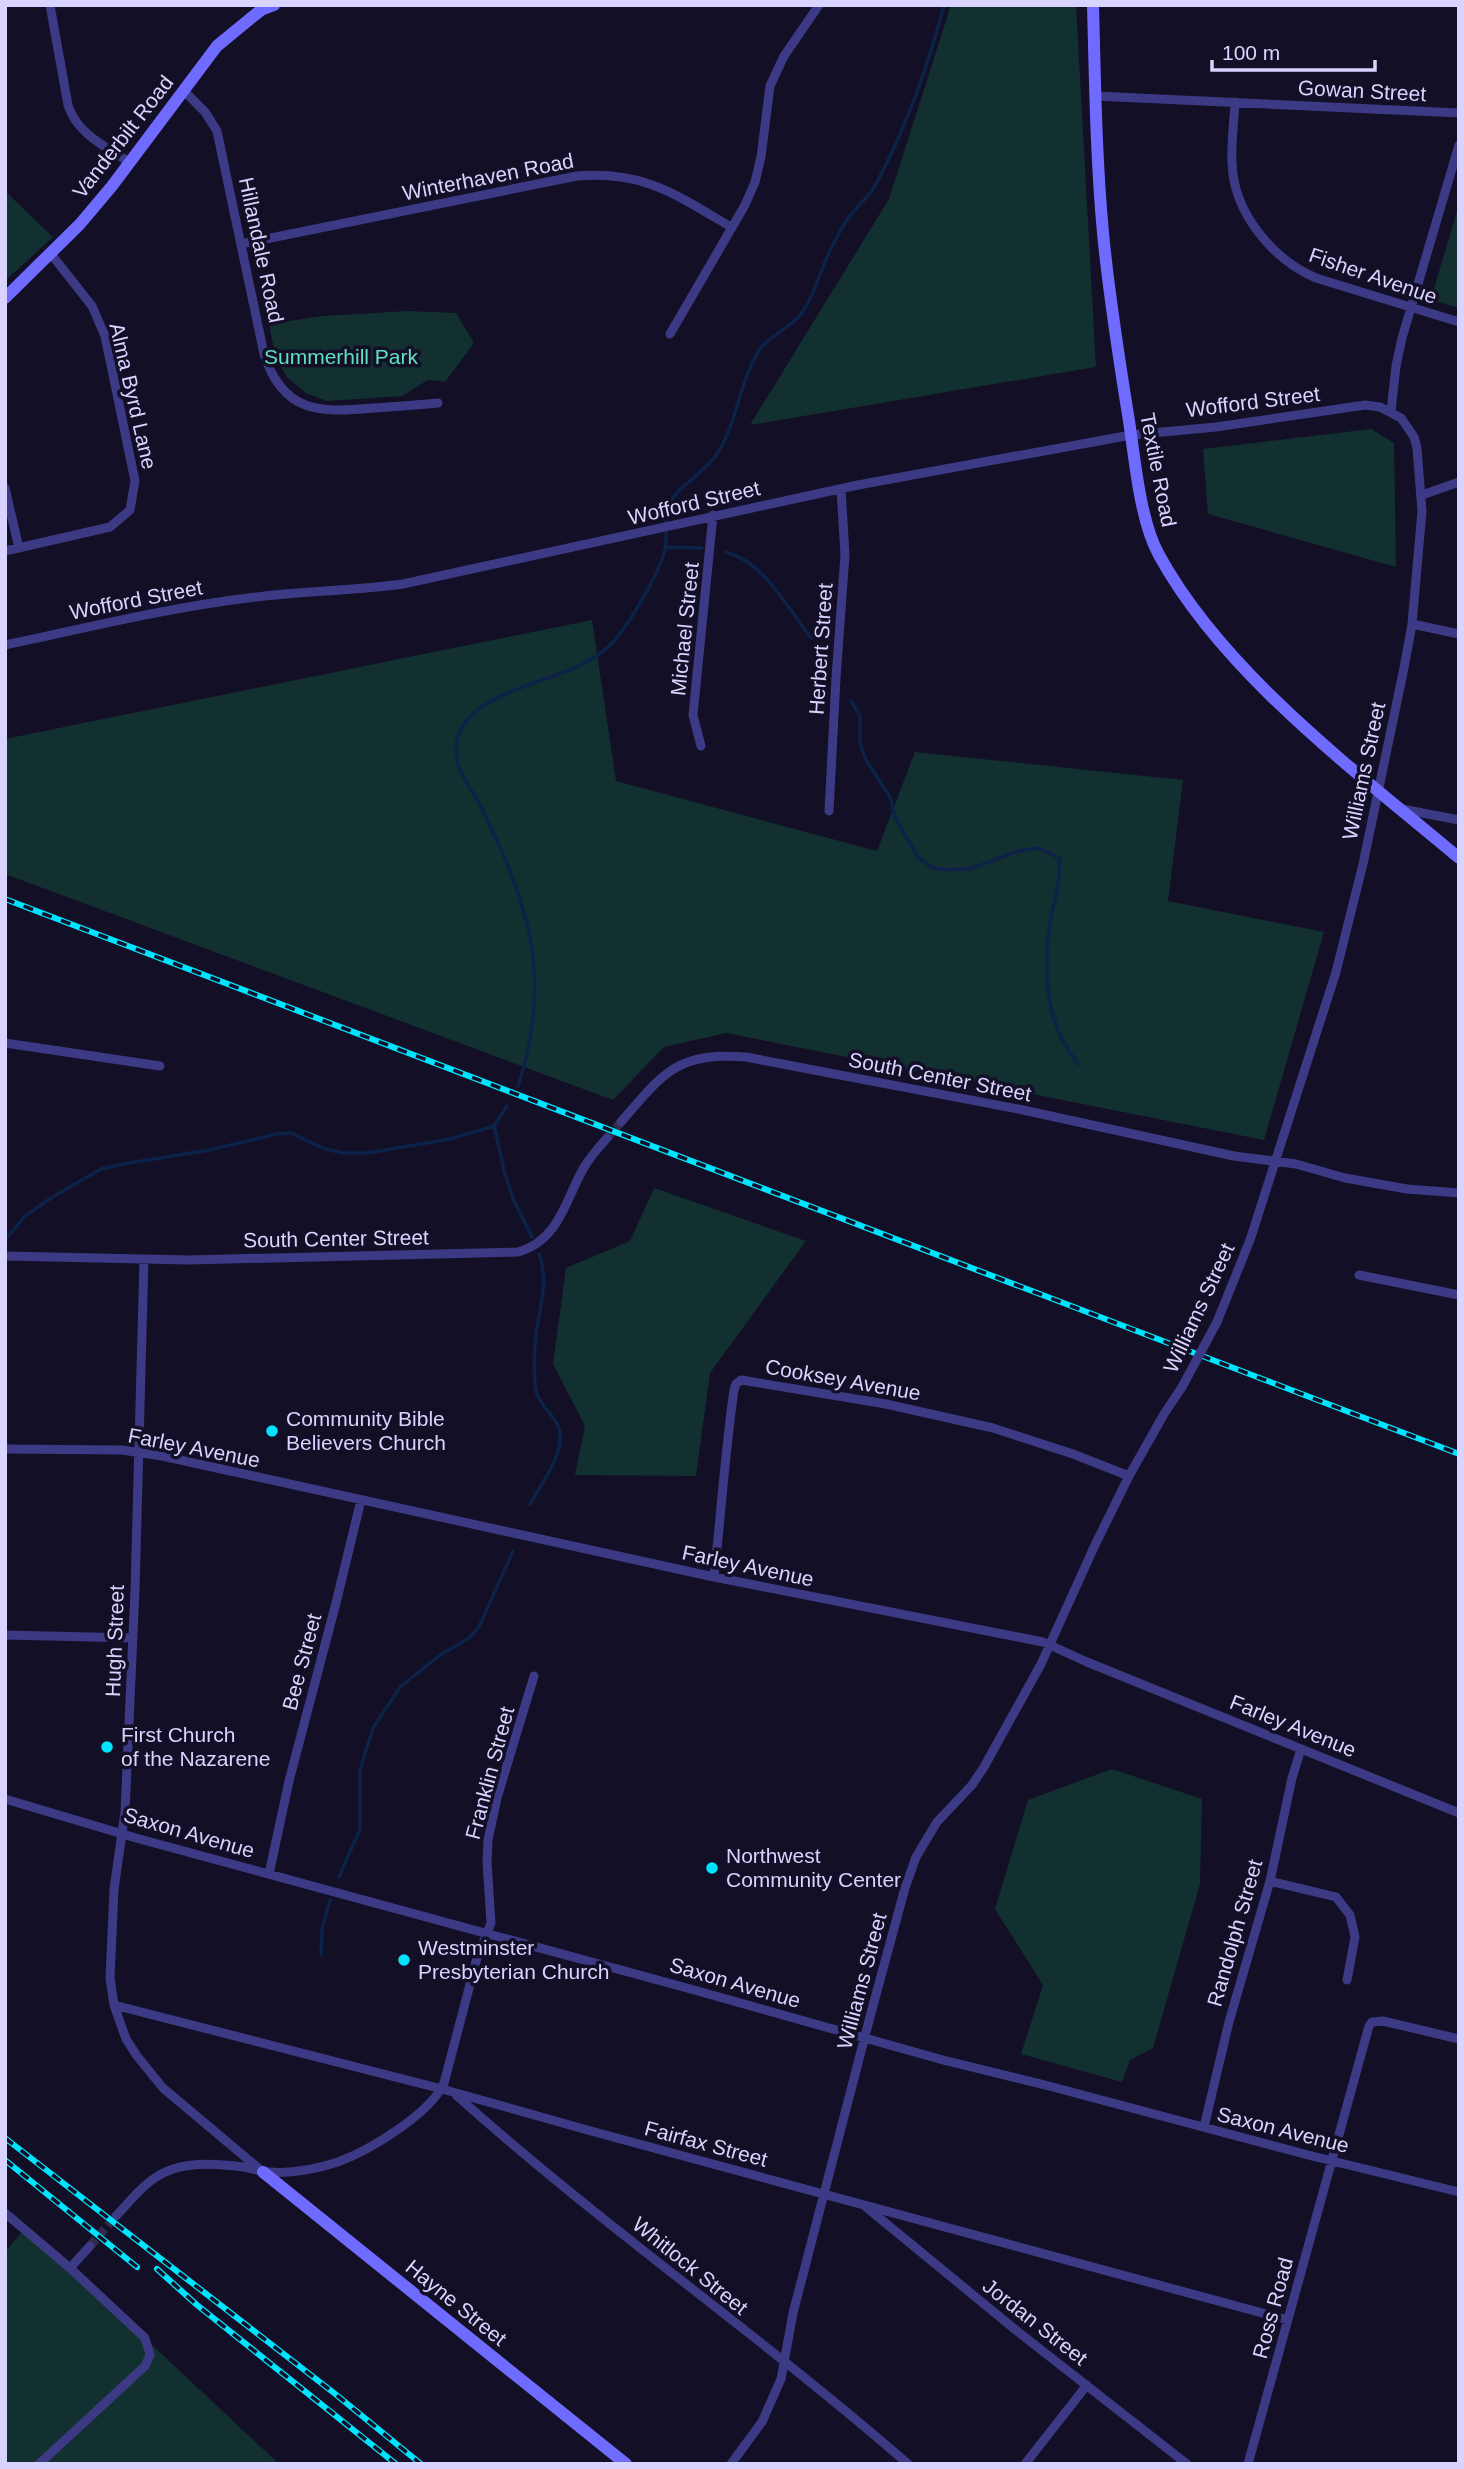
<svg xmlns="http://www.w3.org/2000/svg" width="1464" height="2469" viewBox="0 0 1464 2469" font-family="Helvetica,sans-serif">
	<style>
		.green { fill: #12302f }
		.lines { fill: none; stroke-linecap: round; stroke-linejoin: round }
		.stream { stroke: #0c2248; stroke-width: 3.5 }
		.street-tunnel { stroke: #312d47; stroke-width: 9; stroke-dasharray: 9 4.5; stroke-linecap: butt }
		.street { stroke: #3d3a85; stroke-width: 9 }
		.secondary { stroke: #6f6bff; stroke-width: 12 }
		.rail-casing { stroke: #00e5ff; stroke-width: 6 }
		.rail { stroke: #130f26; stroke-width: 3.5; stroke-dasharray: 10; stroke-linecap: butt }
		.street-bridge { stroke: #3d3a85; stroke-width: 9 }
		.poi-dot { fill: #00e5ff; stroke: #130f26; stroke-width: 2.5 }
		.labels { text-anchor: middle; stroke-width: 7; stroke-linejoin: round; paint-order: stroke }
		.street-label { font-size: 21px; fill: #d9d4ff; stroke: #130f26 }
		.park-label { font-size: 21px; fill: #5fe0c0; stroke: #130f26 }
		.poi-label { font-size: 21px; fill: #d9d4ff; stroke: #130f26; text-anchor: start }
	</style>
	<rect width="100%" height="100%" fill="#130f26"/>
	<path class="green" d="M951 5H1076L1096 367 750 425 889 199Z
		M5 191 53 237 5 281Z
		M1459 205V308L1436 301 1432 295Z
		M408 311 456 313 474 343 445 382 428 380 402 396 327 401 306 393 287 377 276 359 269 324 322 316Z
		M1371 429 1394 443 1396 567 1208 514 1203 449Z
		M592 620 616 781 877 851 915 752 1183 780 1168 901 1324 932 1264 1140 726 1033 664 1047 613 1100 5 874V739Z
		M654 1188 806 1241 710 1373 696 1476 575 1475 585 1426 553 1364 566 1268 630 1241Z
		M1112 1769 1202 1799 1200 1884 1153 2048 1130 2060 1122 2082 1021 2054 1043 1985 995 1909 1028 1800Z
		M24 2229 70 2268 279 2464H5V2252Z"/>
	<g class="lines">
		<path class="stream" d="M666 547 702 548
			M726 552C765 563 787 607 811 638
			M851 701 860 716V743L866 760 890 797 896 820 918 857 933 868 950 870 972 868 1019 851 1039 848 1059 858C1061 879 1055 897 1051 917 1044 956 1044 1006 1063 1041 1067 1049 1073 1056 1078 1064
			M518 1086C534 1037 540 985 529 933 520 889 500 846 481 807 474 793 464 781 459 767 455 756 455 740 461 729 488 681 577 684 615 640 632 619 658 576 665 550 669 533 661 515 671 500 684 482 705 472 717 454 737 423 739 384 758 352 769 335 789 329 801 314 812 300 816 283 823 267 828 253 836 239 843 226 851 211 866 201 875 186 905 130 928 67 944 5
			M507 1106 494 1126 505 1174 514 1201 532 1237
			M5 1240 25 1216 51 1198 101 1169 123 1164 209 1150 277 1134 291 1133 325 1149 343 1153H367L450 1139 494 1126
			M530 1504C541 1484 558 1463 560 1440 563 1416 535 1408 535 1383 534 1367 534 1350 536 1334 540 1307 549 1280 539 1254
			M339 1877 360 1829V1770L373 1728 401 1686 439 1656 469 1638 479 1627 513 1551
			M321 1954 322 1929 330 1900"/>
		<path class="street-tunnel" d="M607 1138 621 1122
			M90 2246 116 2216"/>
		<path class="street" d="M50 5 68 105C77 134 106 147 129 162
			M183 90 205 112 217 131 264 354C283 413 319 413 373 408 394 407 416 405 438 403
			M1095 96 1459 113
			M1235 102C1234 122 1231 142 1232 162 1233 212 1272 259 1316 278L1459 322
			M241 244 577 176C645 171 675 194 731 227
			M670 334 745 205 755 182 761 157 770 86 784 56 819 5
			M1391 411 1396 366 1402 338 1459 145
			M5 488 19 548
			M1422 495 1459 482
			M5 551 110 527 130 510 135 481 105 336 92 306 51 254
			M1412 624 1459 634
			M5 645C86 628 166 608 248 598 300 591 352 591 403 584L858 485 1131 435 1216 427 1365 405 1380 407 1401 418 1414 437 1417 448 1422 511 1412 624 1404 668 1363 864 1336 972 1250 1240 1217 1322
			M701 746 693 715 713 515
			M1402 809 1459 820
			M829 811 836 678 845 555 841 489
			M5 1043 160 1066
			M621 1122C664 1072 677 1052 746 1057L1023 1110 1234 1156 1296 1164 1345 1178 1407 1189 1459 1193
			M5 1256 189 1260 518 1252C558 1241 565 1202 583 1169 590 1157 598 1148 607 1138
			M144 1259 135 1590 125 1812 114 1889 110 1978 114 2005 126 2039 137 2056 163 2088 263 2172
			M1359 1275 1459 1295
			M5 1449 122 1450 162 1456 714 1577 1043 1642 1087 1662 1459 1813
			M714 1577C721 1514 725 1452 734 1390L736 1384 741 1380 886 1404 993 1428 1073 1454 1129 1476
			M5 1635 133 1638
			M5 1799 136 1838 687 1988 943 2060 1049 2086 1312 2156 1459 2192
			M269 1874 289 1781 336 1603 361 1500
			M1270 1881 1336 1897 1350 1915 1355 1937 1347 1980
			M114 2005 442 2089 591 2131 1288 2320
			M456 2095C601 2225 761 2336 908 2464
			M1204 2127 1229 2022 1270 1881 1292 1778 1301 1749
			M866 2207 1017 2331 1187 2464
			M5 2213 70 2268 90 2246
			M116 2216C133 2198 148 2177 173 2169 195 2162 220 2164 243 2167 252 2168 260 2172 269 2172 292 2174 316 2169 338 2162 370 2150 430 2114 444 2083L477 1958 491 1923 487 1862 488 1840 497 1798 534 1676
			M39 2464 145 2366 150 2355 145 2338 70 2268
			M731 2464 762 2422 781 2379 793 2313 871 2013 905 1888 916 1857 937 1822 972 1785 984 1767 1041 1664 1095 1545 1129 1476 1164 1414 1182 1387
			M1025 2464 1087 2385
			M1248 2464 1369 2026 1372 2022 1383 2021 1459 2039"/>
		<path class="secondary" d="M1093 5C1095 81 1096 157 1103 233 1109 296 1119 359 1129 421 1135 460 1140 521 1159 555 1224 674 1357 772 1459 858
			M5 298 80 224 112 186 217 46 261 10 274 5
			M263 2172 626 2464"/>
		<g class="rail-casing">
			<path id="rail" d="M5 899 1459 1454
				M5 2138 334 2393 421 2464
				M5 2160 137 2267
				M157 2269 197 2305 396 2464"/>
		</g>
		<use href="#rail" class="rail"/>
		<path class="street-bridge" d="M1182 1387 1217 1322"/>
	</g>
	<g class="poi-dot">
		<circle cx="272" cy="1431" r="7"/>
		<circle cx="107" cy="1747" r="7"/>
		<circle cx="712" cy="1868" r="7"/>
		<circle cx="404" cy="1960" r="7"/>
	</g>
	<g class="labels">
		<g class="street-label">
			<text transform="translate(1362 91) rotate(3)" y="7">Gowan Street</text>
			<text transform="translate(123 137) rotate(-52)" y="7">Vanderbilt Road</text>
			<text transform="translate(488 177) rotate(-11)" y="7">Winterhaven Road</text>
			<text transform="translate(261 250) rotate(78)" y="7">Hillandale Road</text>
			<text transform="translate(1373 276) rotate(19)" y="7">Fisher Avenue</text>
			<text transform="translate(133 396) rotate(77)" y="7">Alma Byrd Lane</text>
			<text transform="translate(1253 402) rotate(-7)" y="7">Wofford Street</text>
			<text transform="translate(1158 470) rotate(79)" y="7">Textile Road</text>
			<text transform="translate(694 503) rotate(-13)" y="7">Wofford Street</text>
			<text transform="translate(136 600) rotate(-11)" y="7">Wofford Street</text>
			<text transform="translate(685 629) rotate(-84)" y="7">Michael Street</text>
			<text transform="translate(821 649) rotate(-86)" y="7">Herbert Street</text>
			<text transform="translate(1364 771) rotate(-78)" y="7">Williams Street</text>
			<text transform="translate(940 1077) rotate(11)" y="7">South Center Street</text>
			<text transform="translate(336 1239) rotate(-1)" y="7">South Center Street</text>
			<text transform="translate(1199 1308) rotate(-65)" y="7">Williams Street</text>
			<text transform="translate(843 1380) rotate(10)" y="7">Cooksey Avenue</text>
			<text transform="translate(194 1448) rotate(11)" y="7">Farley Avenue</text>
			<text transform="translate(748 1566) rotate(12)" y="7">Farley Avenue</text>
			<text transform="translate(115 1641) rotate(-88)" y="7">Hugh Street</text>
			<text transform="translate(302 1662) rotate(-75)" y="7">Bee Street</text>
			<text transform="translate(1293 1726) rotate(22)" y="7">Farley Avenue</text>
			<text transform="translate(490 1773) rotate(-75)" y="7">Franklin Street</text>
			<text transform="translate(189 1833) rotate(16)" y="7">Saxon Avenue</text>
			<text transform="translate(1235 1933) rotate(-74)" y="7">Randolph Street</text>
			<text transform="translate(862 1981) rotate(-75)" y="7">Williams Street</text>
			<text transform="translate(735 1983) rotate(16)" y="7">Saxon Avenue</text>
			<text transform="translate(1283 2130) rotate(14)" y="7">Saxon Avenue</text>
			<text transform="translate(706 2144) rotate(15)" y="7">Fairfax Street</text>
			<text transform="translate(690 2266) rotate(39)" y="7">Whitlock Street</text>
			<text transform="translate(456 2303) rotate(39)" y="7">Hayne Street</text>
			<text transform="translate(1273 2308) rotate(-75)" y="7">Ross Road</text>
			<text transform="translate(1035 2322) rotate(38)" y="7">Jordan Street</text>
		</g>
		<g class="park-label">
			<text x="341" y="364">Summerhill Park</text>
		</g>
		<g class="poi-label">
			<text x="286" y="1426">Community Bible<tspan x="286" dy="24">Believers Church</tspan></text>
			<text x="121" y="1742">First Church<tspan x="121" dy="24">of the Nazarene</tspan></text>
			<text x="726" y="1863">Northwest<tspan x="726" dy="24">Community Center</tspan></text>
			<text x="418" y="1955">Westminster<tspan x="418" dy="24">Presbyterian Church</tspan></text>
		</g>
	</g>
	<rect width="1464" height="2469" fill="none" stroke="#d9d4ff" stroke-width="14"/>
	<path d="M1212 60v10h163v-10" fill="none" stroke="#d9d4ff" stroke-width="3.5"/>
	<text x="1222" y="60" font-size="21" fill="#d9d4ff" stroke="#130f26" stroke-width="5" paint-order="stroke">100 m</text>
</svg>
